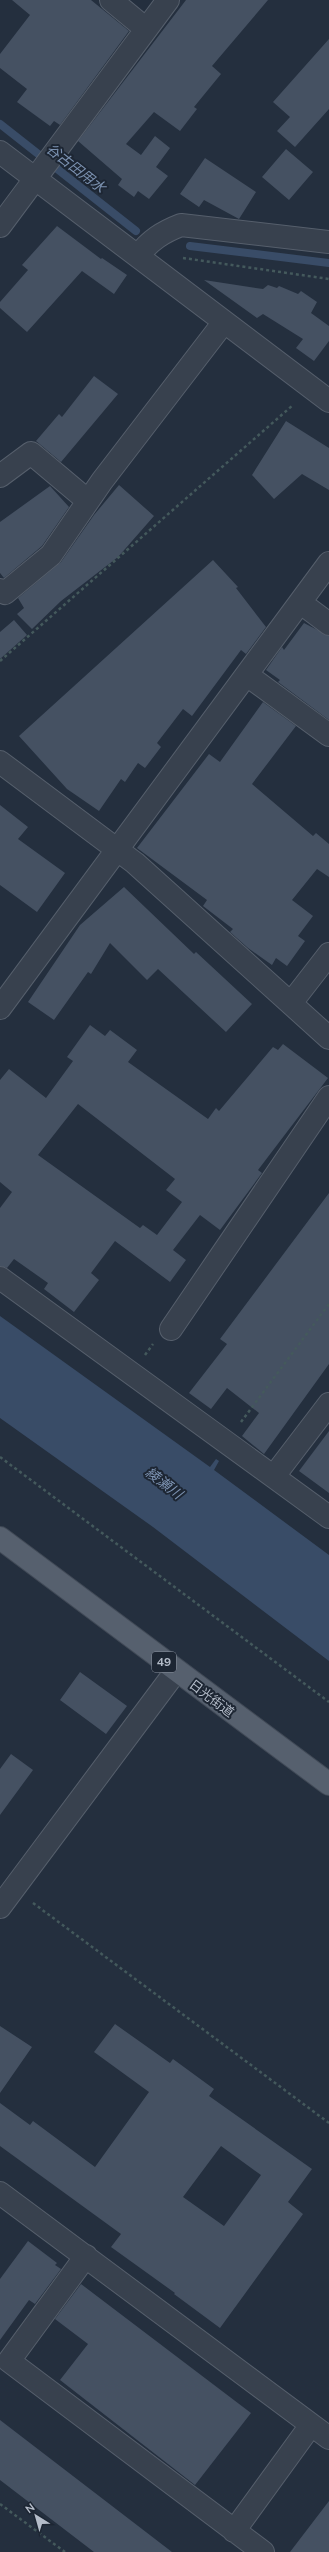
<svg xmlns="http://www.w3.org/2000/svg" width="329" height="2552" viewBox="0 0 329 2552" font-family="'Nunito Sans','Noto Sans JP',sans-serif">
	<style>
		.water { fill: #394c67 }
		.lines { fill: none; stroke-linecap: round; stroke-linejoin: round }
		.stream { stroke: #394c67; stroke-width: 8 }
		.building { fill: #455162; fill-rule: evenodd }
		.minor-casing { stroke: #565f6c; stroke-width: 24 }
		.major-casing { stroke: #414a57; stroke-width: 24 }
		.path { stroke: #44595c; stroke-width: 2.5; stroke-dasharray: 3 3; stroke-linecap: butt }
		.minor { stroke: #38414e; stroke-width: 22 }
		.major { stroke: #56606e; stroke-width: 22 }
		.labels { text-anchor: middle; stroke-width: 4; stroke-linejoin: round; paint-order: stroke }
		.shield { fill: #1d2633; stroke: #878f9c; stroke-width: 1 }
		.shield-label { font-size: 12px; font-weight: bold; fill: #b4bcc9 }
		.street-label { font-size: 13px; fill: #b4bcc9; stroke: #1d2633 }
		.water-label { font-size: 14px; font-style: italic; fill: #7c92b1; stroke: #1d2633 }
	</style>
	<rect width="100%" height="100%" fill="#242f3e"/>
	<path class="water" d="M0 1316 210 1467 216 1459 219 1461 214 1470 329 1555V1661L153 1527 0 1418Z"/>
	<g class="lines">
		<path class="stream" d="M0 124 136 231
			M190 246 329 263"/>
	</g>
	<path class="building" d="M12 0H91L129 31 60 125 54 121 50 126 17 102 27 89 0 68V54L30 15Z
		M186 0H268L212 66 221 74 194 107 197 109 180 131 154 112 126 144 141 155 155 136 170 148 156 167 168 176 149 199 138 191 134 197 118 185 122 179 78 141Z
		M329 39V109L295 147 277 131 290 117 273 102Z
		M286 149 313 172 289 200 262 177Z
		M205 158 256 192 239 219 204 200 199 207 180 194Z
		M57 226 101 259 102 258 127 275 114 294 82 271 27 332 0 308V302L28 270 22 265Z
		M204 280 263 289 268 285 277 288 279 286 298 294 301 291 317 302 311 313 329 326V341L314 361 296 348 303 339 263 314 257 318Z
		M94 376 118 394 61 462 36 441 59 414 62 417Z
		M286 421 329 448V490L302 474 274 499 252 475Z
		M119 485 154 516 118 557 61 601 32 629 17 614 24 608 18 598 61 562 94 515Z
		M50 486 69 507 42 546 4 578 0 573V522Z
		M213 560 238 587 236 588 266 627 246 654 241 650 192 716 183 709 157 743 161 747 145 768 138 763 125 782 121 779 99 811 67 789 19 736Z
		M14 620 27 635 0 659V632Z
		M304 623 329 636V720L278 682 280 680 266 670 282 647 284 650Z
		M263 702 296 726 252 784 313 836 316 833 329 844V877L317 869 292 900 313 916 298 936 305 941 287 966 276 958 272 965 248 948 230 932 233 929 203 906 207 900 137 848 209 754 220 762Z
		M0 805 28 827 18 839 65 873 37 912 0 885Z
		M124 887 194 954 196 952 252 1004 226 1032 158 969 147 980 110 943 91 974 88 972 54 1020 28 1002 80 925Z
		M90 1025 105 1036 110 1030 137 1050 128 1062 208 1119 216 1108 219 1111 273 1047 278 1050 283 1044 328 1078 258 1170 262 1173 220 1230 200 1215 173 1250 186 1260 170 1282 115 1241 91 1273 99 1280 74 1312 44 1289 48 1283 14 1259 7 1268 0 1266V1208L12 1192 0 1182V1080L9 1069 46 1098 73 1061 67 1057ZM78 1104 175 1179 166 1190 182 1202 157 1235 143 1225 140 1228 38 1155Z
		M329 1193V1364L264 1454 242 1436 259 1413 227 1388 211 1409 189 1393 227 1344 220 1339Z
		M329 1431V1493L299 1471Z
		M80 1672 127 1706 106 1734 60 1700Z
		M11 1754 33 1770 0 1815V1769Z
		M115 2024 170 2063 173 2059 214 2089 209 2096 312 2169 288 2202 303 2214 220 2328 174 2294 175 2293 111 2247 121 2234 0 2146V2103L30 2125 33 2121 95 2167 149 2092 94 2052ZM221 2146 261 2175 224 2226 183 2197Z
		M0 2026 32 2047 0 2093Z
		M28 2241 57 2263 55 2265 61 2269 35 2304 29 2300 0 2340V2279Z
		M81 2284 251 2413 195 2485 60 2380 88 2344 55 2319Z
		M0 2420 172 2552H94L0 2480Z
		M329 2501V2552H290Z"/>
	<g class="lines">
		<g class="minor-casing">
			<path id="minor" d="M111 0 146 29
				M0 152 329 401
				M0 226 168 0
				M138 256C150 240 163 232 181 225L329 242
				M0 476 31 453 88 501
				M0 590 5 593 51 555 102 481 224 322
				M301 603 329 624
				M247 675 329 735
				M0 762 135 863 329 1038
				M291 1003 329 954
				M0 1008 329 563
				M0 1278 329 1517
				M171 1329 329 1097
				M274 1476 329 1404
				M0 1907 176 1671
				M0 2193 329 2438
				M86 2256 9 2361 263 2552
				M234 2531 311 2425"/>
		</g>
		<g class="major-casing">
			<path id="major" d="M0 1538 329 1784"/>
		</g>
		<path class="path" d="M183 258 329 279
			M0 661 293 405
			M145 1355 153 1344
			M241 1422 329 1304
			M0 1457 329 1702
			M33 1903 329 2123
			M0 2504 65 2552"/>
		<use href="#minor" class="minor"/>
		<use href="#major" class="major"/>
	</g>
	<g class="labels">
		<rect class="shield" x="152" y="1652" width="24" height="20" rx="3"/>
		<g class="shield-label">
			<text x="164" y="1666">49</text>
		</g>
		<g class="street-label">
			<text transform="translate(212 1698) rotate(37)" y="5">日光街道</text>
		</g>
		<g class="water-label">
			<text transform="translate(76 168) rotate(38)" y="5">谷古田用水</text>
			<text transform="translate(164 1483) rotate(37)" y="5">綾瀬川</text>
		</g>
	</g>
	<g transform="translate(36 2516) rotate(323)" stroke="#1d2633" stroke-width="3" paint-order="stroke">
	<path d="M0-3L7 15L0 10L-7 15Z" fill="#b4bcc9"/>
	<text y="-6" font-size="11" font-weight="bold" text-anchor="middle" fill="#b4bcc9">N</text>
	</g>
</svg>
